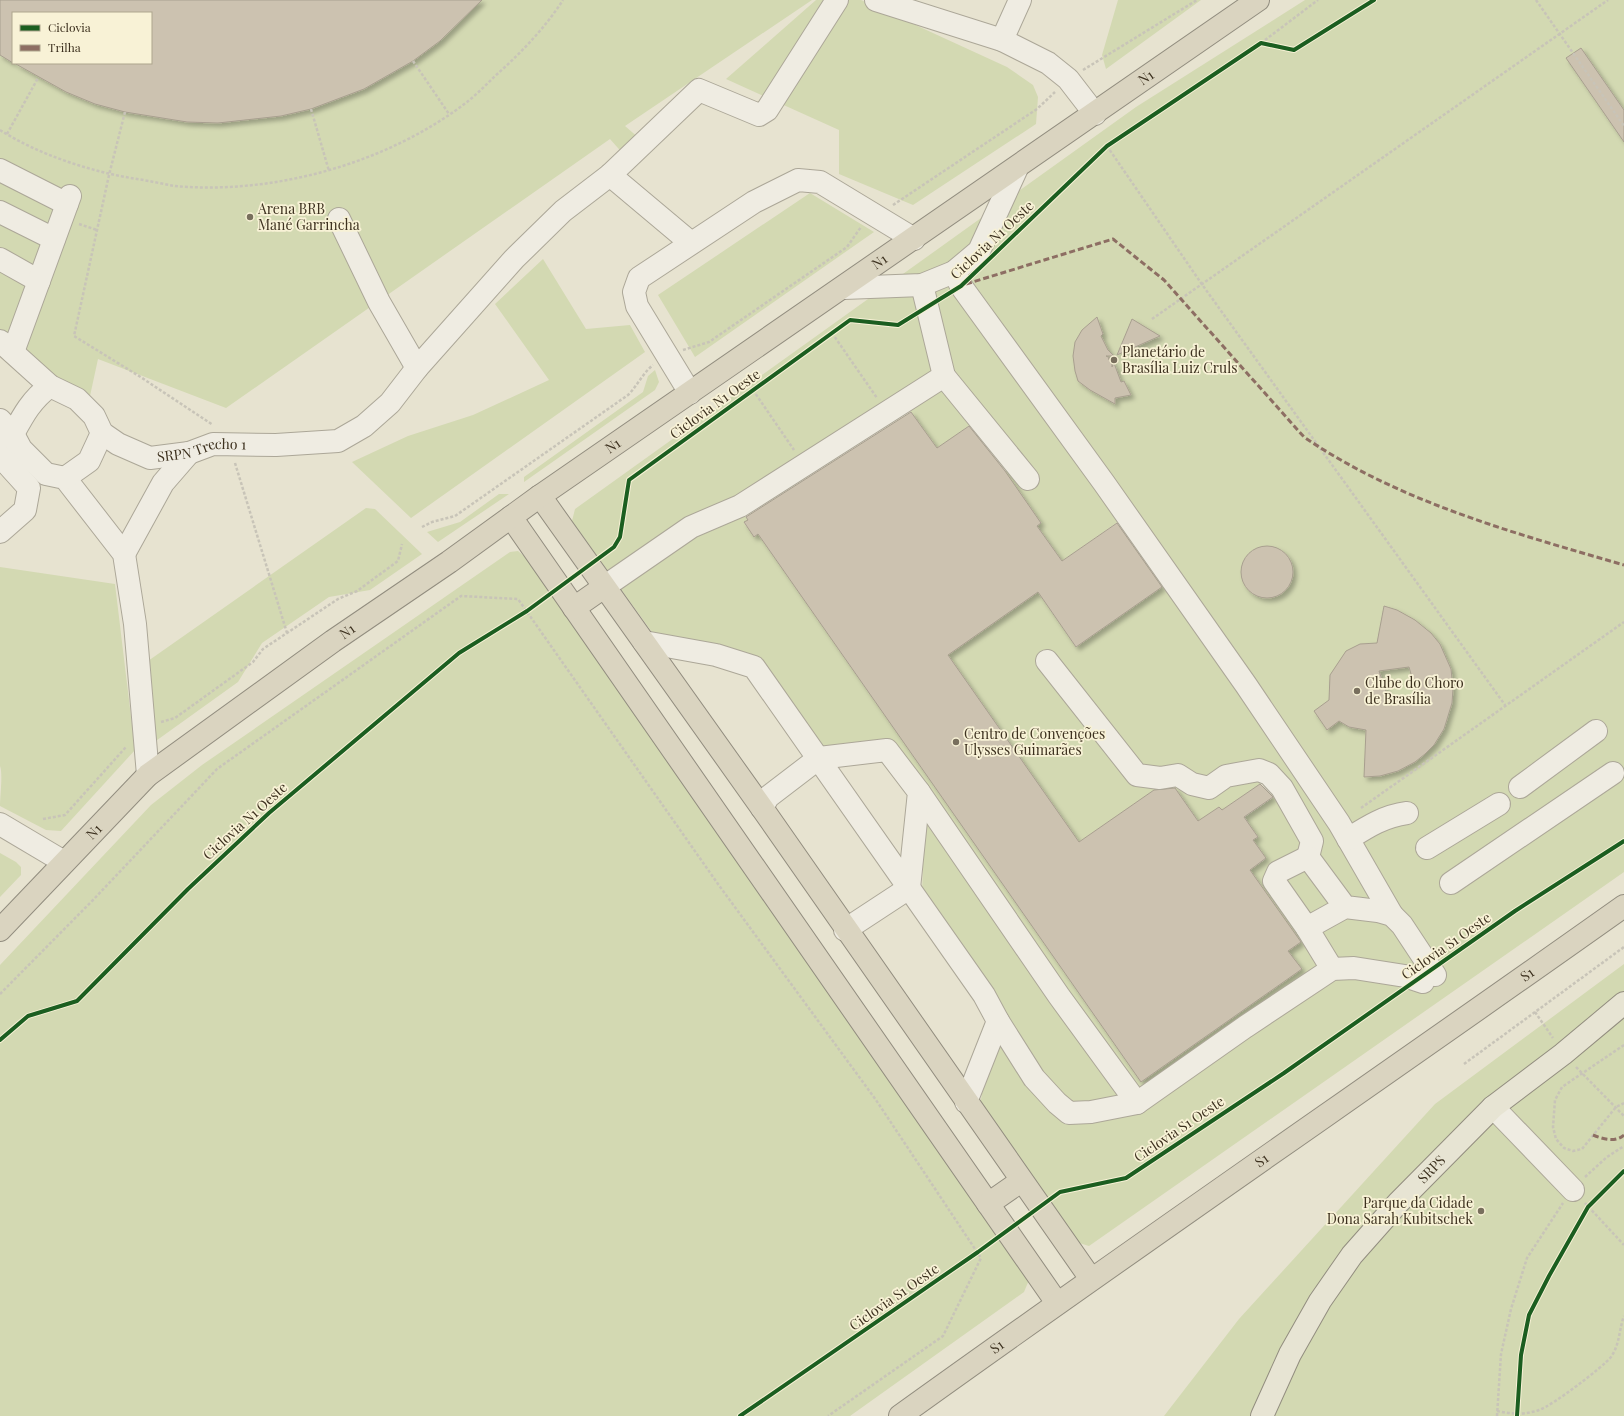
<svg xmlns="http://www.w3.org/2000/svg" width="1624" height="1416" viewBox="0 0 1624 1416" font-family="'Playfair Display',serif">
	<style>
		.green { fill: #d3d9b2; fill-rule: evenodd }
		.building { fill: #ccc2b0; stroke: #a89f8f; fill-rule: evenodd; filter: url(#shadow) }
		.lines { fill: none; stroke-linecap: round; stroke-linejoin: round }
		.minor-casing { stroke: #aca798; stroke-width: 24 }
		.major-casing { stroke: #928d7f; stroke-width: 24 }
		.highway-casing { stroke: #928d7f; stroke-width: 24 }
		.path { stroke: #c8c4b8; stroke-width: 2.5; stroke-dasharray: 3 2; stroke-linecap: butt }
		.minor { stroke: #efece2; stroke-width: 22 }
		.major { stroke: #e7e4d3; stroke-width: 22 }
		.highway { stroke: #dad4c0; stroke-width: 22 }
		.quiet { stroke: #8d6e63; stroke-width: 3; stroke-dasharray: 6 3; stroke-linecap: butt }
		.cycleway-casing { stroke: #f8f2d6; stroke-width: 6 }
		.cycleway { stroke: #1b5e20; stroke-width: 4 }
		.poi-dot { fill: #786f5d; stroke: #f8f2d6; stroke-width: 1.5 }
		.labels { text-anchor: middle; stroke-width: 3.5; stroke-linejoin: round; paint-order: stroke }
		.street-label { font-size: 14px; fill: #3d311f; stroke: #f8f2d6 }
		.poi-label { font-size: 14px; fill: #3d311f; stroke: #f8f2d6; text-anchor: start }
	</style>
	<defs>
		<filter id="shadow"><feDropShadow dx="3.5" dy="3.5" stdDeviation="2" flood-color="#0004"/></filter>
	</defs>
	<rect width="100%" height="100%" fill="#e7e3d0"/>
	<path class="green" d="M0 0H812L625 126 640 139 625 156 610 139 226 408 98 359 90 396 71 392 0 329ZM13 13H151V63H13Z
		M816 0H861L1007 67 1033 85 1038 97 1036 124 913 205 839 174V130L726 79Z
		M1118 0H1201L1106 69 1102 55Z
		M1305 0H1624V872L1089 1246 1076 1242 980 1105 985 1076 998 1052 1007 1023 922 892 926 789 894 746 832 750 819 746 764 663 748 653 654 635 572 521 575 509 1136 107ZM905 404 946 461 952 438 975 421 1008 469 985 485H1014L1041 523 1037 526 1062 561 1122 519 1167 583 1076 647 1038 592 948 655 1079 842 1169 780 1198 821 1219 807 1222 810 1263 782 1274 797 1245 817 1249 824 1229 838 1233 844 1253 830 1258 837 1253 840 1266 859 1250 870 1301 942 1288 951 1301 969 1141 1082 758 534 754 536 744 523 748 520 745 516Z
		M810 193 874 232 695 357 658 295Z
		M543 259 586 329 630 325 645 352 411 518 352 462 408 436 473 415 549 380 495 304Z
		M655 370 659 382 655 390 524 482V477L643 392 648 376Z
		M499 494H509L438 542 427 532 460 522Z
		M366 508 375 509 422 554 370 590 329 597 262 643 238 682 153 743 148 661Z
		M518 551 530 561 1029 1280 1024 1292 850 1416H0V965L151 805 202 765 510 552Z
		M0 567 115 584 135 750 61 831 46 830 0 806C0 796 3 774 0 766Z
		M0 853 16 862 21 867V875L0 897Z
		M1624 964V1416H1164L1239 1319 1435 1104Z"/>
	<path class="building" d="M0 0H482L440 41 413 61 364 89 311 109 281 116 218 123 187 122 125 112 95 104 66 92 14 63H151V13H13V63L0 55Z
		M1581 48 1624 110V142L1566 58Z
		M1097 317 1103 334 1101 336 1108 350 1114 356H1106L1110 358 1108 359H1112V367L1114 363 1121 382 1124 381 1131 395 1115 398V404L1090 390 1078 381 1075 371 1073 356 1075 342 1082 330Z
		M1132 319 1160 336 1117 355Z
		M911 412 937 448 969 426 1005 471 1041 523 1037 526 1062 561 1117 523 1162 587 1076 647 1038 592 948 655 1079 842 1154 790 1175 788 1198 821 1219 807 1222 810 1260 784 1273 797 1244 817 1258 837 1253 840 1266 858 1250 870 1301 942 1288 951 1302 969 1141 1082 758 534 754 537 744 522 748 520 746 517Z
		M1241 572a26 26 0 1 1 52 0a26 26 0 1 1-52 0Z
		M1384 606 1397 610 1415 620 1431 633 1440 644 1451 669 1453 689 1452 703 1444 729 1434 745 1425 754 1415 762 1398 771 1380 776 1364 777 1366 730 1349 727 1339 721 1327 730 1314 711 1329 700 1330 675 1346 651 1360 644 1377 643ZM1409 667 1413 681 1415 700 1387 694 1379 671Z"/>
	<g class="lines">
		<g class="minor-casing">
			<g id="minor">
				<path d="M876 0 1002 40 1048 63 1068 79 1095 114"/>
				<path d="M1002 40 1020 0"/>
				<path d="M0 170 67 204"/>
				<path d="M610 175 691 243"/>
				<path d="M0 212 54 239"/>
				<path d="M339 219 379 302 417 368"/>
				<path d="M0 259 39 281"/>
				<path d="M954 272 961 286 1104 483 1246 685 1339 823 1392 915"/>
				<path d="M844 288 922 285 954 272 979 251 1017 168"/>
				<path id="s1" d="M0 341 50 386 77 399 94 416 102 433 118 444 150 458 189 453 213 444 276 445 338 441 364 426 390 403 417 368 514 259 563 211 610 175 699 90 759 115 767 110 837 0"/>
				<path d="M13 352 70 196"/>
				<path d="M944 376 1028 479"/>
				<path d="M690 393 637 306 634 292 639 278 754 202 798 180 820 182 914 239"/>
				<path d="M0 420 13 434 21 449 46 474 65 478 124 554 135 624 148 775"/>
				<path d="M7 445C20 422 28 402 50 386"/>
				<path d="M0 456 29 488 25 510 0 532"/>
				<path d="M65 478 89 461 102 433"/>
				<path d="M124 554 163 483 189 453"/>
				<path d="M604 587 691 527 740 506 944 376 922 285"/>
				<path d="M644 642 716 655 754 667 984 995 998 1021 966 1102"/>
				<path d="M1047 661 1137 775 1160 778 1178 775 1192 784 1209 788 1226 776 1259 770 1269 774 1282 788 1312 841 1308 857"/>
				<path d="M1520 787 1596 731"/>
				<path d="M919 792 1059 996 1137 1103"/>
				<path d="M762 808 768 797 819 758 887 750 919 792 909 888 845 930"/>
				<path d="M0 824 64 862"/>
				<path d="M1348 839C1367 827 1384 816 1407 813"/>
				<path d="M1427 848 1499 804"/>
				<path d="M1451 883 1613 773"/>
				<path d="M1345 907 1308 857 1278 872 1274 881 1307 928 1345 907 1378 911 1392 915 1402 925 1435 975"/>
				<path d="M1307 928 1332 969"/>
				<path d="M998 1021 1034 1078 1057 1103 1069 1113 1091 1112 1137 1103 1245 1027 1332 969 1354 968 1405 976 1423 982"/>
				<path d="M1493 1107 1573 1190"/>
			</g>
		</g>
		<g class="major-casing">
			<g id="major">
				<path id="s2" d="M1262 1416 1290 1354 1320 1301 1352 1255 1398 1203 1493 1107 1563 1054 1624 1003"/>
			</g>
		</g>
		<g class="highway-casing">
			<g id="highway">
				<path d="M540 496 762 808 1091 1279"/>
				<path d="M511 517 1057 1303"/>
				<path d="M574 608 604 587"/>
				<path id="s3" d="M0 930 148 775 333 641 449 562 540 496 1258 0"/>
				<path d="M988 1204 1021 1181"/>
				<path id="s4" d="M900 1416C1140 1243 1383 1077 1624 906"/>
			</g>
		</g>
		<path class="path" d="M1536 0 1624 126
			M1261 43 1318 0
			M413 61 449 114
			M1083 70 1197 0
			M311 109 329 171
			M125 112 109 175 74 336 139 376 213 425
			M0 130C39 155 92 172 137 179 150 181 163 184 175 186 274 195 388 163 467 102 477 94 486 85 495 76 520 54 545 28 563 0
			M7 134 38 78
			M1107 146 1201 283 1505 705
			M893 205 1037 109 1055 92
			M79 224 97 230
			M1152 319 1608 0
			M832 333 877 398
			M683 350 709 342 847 247 861 227
			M753 390 794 450
			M235 463 287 633
			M422 527 432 522 455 516 628 395C638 385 642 374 653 365
			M161 722 175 718 253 662 263 649 338 599 357 591 398 561 402 544
			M1361 808 1624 622
			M43 819 65 815 126 747
			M0 994 93 900 217 769 461 596 518 599 718 884 876 1100 981 1258 943 1336 828 1416
			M1535 1012 1553 1038
			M1624 1045 1562 1087 1555 1100 1553 1127 1556 1139 1564 1148 1573 1151 1582 1149 1616 1107 1624 1103
			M1464 1064 1624 947
			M1576 1067 1624 1116
			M1585 1177 1607 1157 1624 1146
			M1585 1203 1624 1245
			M1497 1411C1511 1414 1525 1415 1539 1410 1552 1406 1603 1367 1611 1357 1620 1344 1619 1329 1624 1316
			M1497 1416 1501 1354 1511 1309 1527 1258 1563 1203"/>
		<use href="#minor" class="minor"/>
		<use href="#major" class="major"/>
		<use href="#highway" class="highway"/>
		<path class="quiet" d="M966 284 1113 239 1164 280 1304 437C1399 502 1514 533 1624 565
			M1593 1135C1603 1139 1615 1143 1624 1135"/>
		<g class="cycleway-casing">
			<path id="cycleway" d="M0 1040 28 1016 77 1001 188 889 269 813 459 653 527 611 614 547 620 537 629 480 850 320 898 325 961 286 1107 146 1261 43 1294 50 1374 0
				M740 1416 978 1252 1060 1192 1126 1178 1284 1073 1515 911 1624 841
				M1517 1416 1521 1355 1529 1315 1549 1276 1588 1207 1624 1171"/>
		</g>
		<use href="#cycleway" class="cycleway"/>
	</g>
	<g class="poi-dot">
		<circle cx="250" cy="217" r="4"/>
		<circle cx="1114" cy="360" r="4"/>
		<circle cx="1357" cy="691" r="4"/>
		<circle cx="956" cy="742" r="4"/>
		<circle cx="1481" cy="1211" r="4"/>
	</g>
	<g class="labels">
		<g class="street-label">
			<text dy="5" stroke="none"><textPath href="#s3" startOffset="1432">N1</textPath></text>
			<text transform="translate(992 240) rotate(-43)" y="5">Ciclovia N1 Oeste</text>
			<text dy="5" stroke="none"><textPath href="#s3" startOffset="1108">N1</textPath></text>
			<text transform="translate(715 404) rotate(-36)" y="5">Ciclovia N1 Oeste</text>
			<text dy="5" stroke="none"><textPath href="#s3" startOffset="784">N1</textPath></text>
			<text dy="5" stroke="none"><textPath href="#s1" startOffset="247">SRPN Trecho 1</textPath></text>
			<text dy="5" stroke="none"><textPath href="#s3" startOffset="460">N1</textPath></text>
			<text transform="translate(245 821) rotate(-42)" y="5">Ciclovia N1 Oeste</text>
			<text dy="5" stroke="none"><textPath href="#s3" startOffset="136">N1</textPath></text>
			<text transform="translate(1446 946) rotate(-35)" y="5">Ciclovia S1 Oeste</text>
			<text dy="5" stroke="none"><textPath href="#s4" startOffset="767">S1</textPath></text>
			<text transform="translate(1179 1129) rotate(-34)" y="5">Ciclovia S1 Oeste</text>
			<text dy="5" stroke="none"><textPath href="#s4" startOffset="443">S1</textPath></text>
			<text dy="5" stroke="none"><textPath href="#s2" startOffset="302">SRPS</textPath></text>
			<text transform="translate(894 1297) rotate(-35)" y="5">Ciclovia S1 Oeste</text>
			<text dy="5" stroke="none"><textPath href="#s4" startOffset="119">S1</textPath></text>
		</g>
		<g class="poi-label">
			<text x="258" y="214">Arena BRB<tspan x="258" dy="16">Mané Garrincha</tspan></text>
			<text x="1122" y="357">Planetário de<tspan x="1122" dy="16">Brasília Luiz Cruls</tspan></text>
			<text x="1365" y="688">Clube do Choro<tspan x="1365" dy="16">de Brasília</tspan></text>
			<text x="964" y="739">Centro de Convenções<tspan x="964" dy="16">Ulysses Guimarães</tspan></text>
			<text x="1473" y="1208" text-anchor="end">Parque da Cidade<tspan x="1473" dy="16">Dona Sarah Kubitschek</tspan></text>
		</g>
	</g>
	<rect x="12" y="12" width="140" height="52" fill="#f8f2d6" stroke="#ada58d"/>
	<rect x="20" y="25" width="20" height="6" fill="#1b5e20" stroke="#ada58d"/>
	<text x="48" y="32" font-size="12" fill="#3d311f">Ciclovia</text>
	<rect x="20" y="45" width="20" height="6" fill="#8d6e63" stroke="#ada58d"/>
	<text x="48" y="52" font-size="12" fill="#3d311f">Trilha</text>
</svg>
